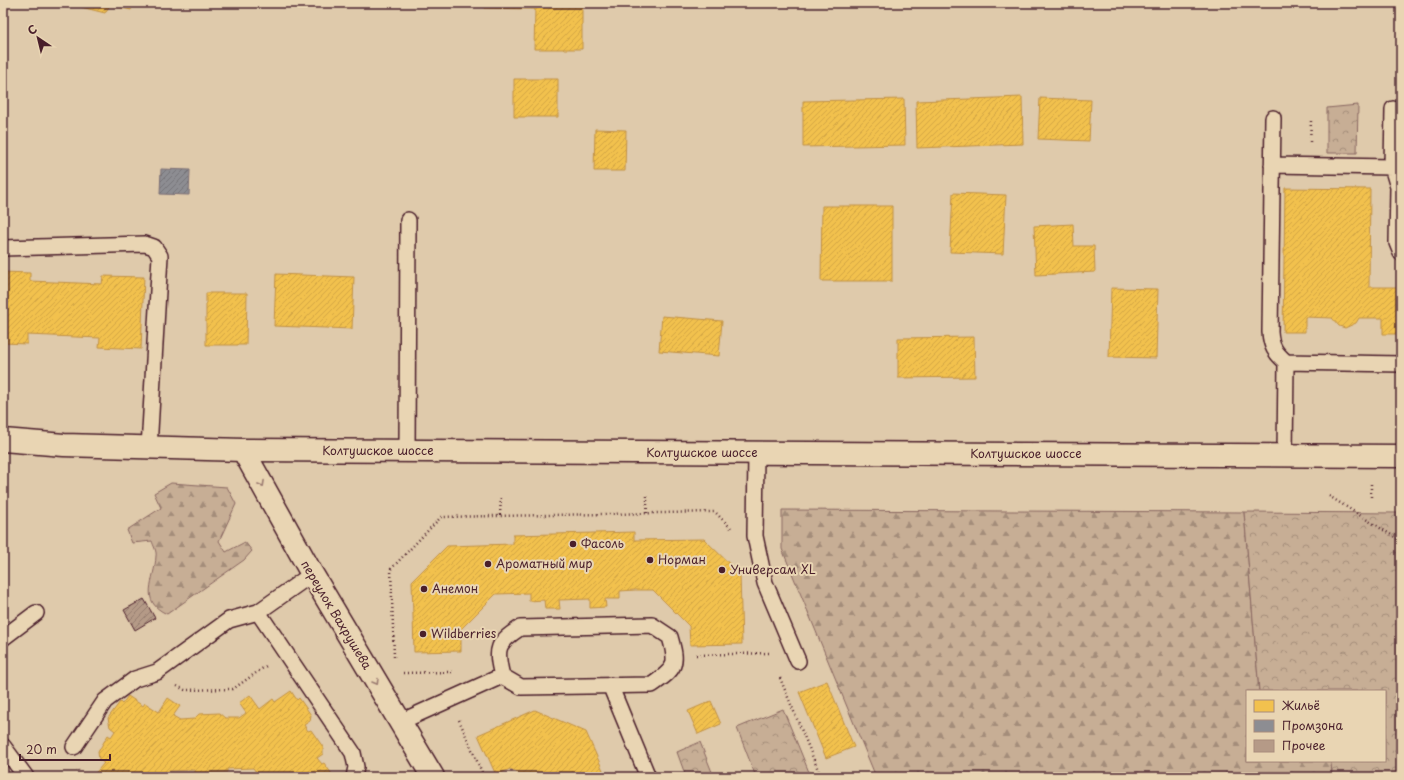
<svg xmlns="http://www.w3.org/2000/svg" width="1404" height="780" viewBox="0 0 1404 780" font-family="'Playpen Sans',sans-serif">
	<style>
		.forest { fill: url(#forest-firs); stroke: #886660 }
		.park { fill: url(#park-crowns); stroke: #886660 }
		.homes { fill: url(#homes-hatch); stroke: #c09044 }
		.industry { fill: url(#industry-hatch); stroke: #796c73 }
		.building { fill: url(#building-hatch); stroke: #4a1f2b }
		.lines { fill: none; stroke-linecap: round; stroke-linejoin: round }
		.lane-casing { stroke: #4a1f2b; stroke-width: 18 }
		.street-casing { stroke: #4a1f2b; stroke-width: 25 }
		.secondary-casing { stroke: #4a1f2b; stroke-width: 25 }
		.path { stroke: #4a1f2b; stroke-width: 2.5; stroke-dasharray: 1 3; stroke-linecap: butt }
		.lane { stroke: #e9d5b3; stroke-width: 15 }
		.street { stroke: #e9d5b3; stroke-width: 22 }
		.secondary { stroke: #e9d5b3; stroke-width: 22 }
		.oneway { stroke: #9a7a6f }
		.poi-dot { fill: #4a1f2b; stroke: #e9d5b3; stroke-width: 1.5 }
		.labels { text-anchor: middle; stroke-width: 4; stroke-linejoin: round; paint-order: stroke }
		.street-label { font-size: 12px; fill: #4a1f2b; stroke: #e9d5b3 }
		.poi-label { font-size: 12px; fill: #4a1f2b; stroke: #e9d5b3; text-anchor: start }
	</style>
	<defs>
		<pattern id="forest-firs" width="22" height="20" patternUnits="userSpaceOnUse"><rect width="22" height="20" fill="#c7ae95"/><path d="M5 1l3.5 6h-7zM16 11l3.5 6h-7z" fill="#a48d7a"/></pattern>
		<pattern id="park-crowns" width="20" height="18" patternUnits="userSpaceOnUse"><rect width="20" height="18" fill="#c7ae95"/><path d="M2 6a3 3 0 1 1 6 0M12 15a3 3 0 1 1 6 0" fill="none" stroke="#a48d7a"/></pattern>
		<pattern id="homes-hatch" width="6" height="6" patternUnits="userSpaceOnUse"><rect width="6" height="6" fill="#f2c14e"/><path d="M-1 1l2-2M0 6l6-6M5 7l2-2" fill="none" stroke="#d1a544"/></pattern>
		<pattern id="industry-hatch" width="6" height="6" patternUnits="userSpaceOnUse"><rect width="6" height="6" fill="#8d8d92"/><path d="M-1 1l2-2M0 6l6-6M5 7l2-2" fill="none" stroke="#757377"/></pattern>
		<pattern id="building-hatch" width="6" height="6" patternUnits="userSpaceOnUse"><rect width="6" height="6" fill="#b59a87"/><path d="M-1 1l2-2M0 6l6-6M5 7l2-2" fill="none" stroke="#957d6f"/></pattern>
	</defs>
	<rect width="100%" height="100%" fill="#dfcaab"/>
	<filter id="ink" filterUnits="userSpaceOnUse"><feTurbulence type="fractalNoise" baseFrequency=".025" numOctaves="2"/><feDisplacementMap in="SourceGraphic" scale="8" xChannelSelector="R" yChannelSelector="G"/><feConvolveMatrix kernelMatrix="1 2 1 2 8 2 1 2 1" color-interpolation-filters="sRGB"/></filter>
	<g filter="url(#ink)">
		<path class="forest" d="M171 483 227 487 236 504 219 541 226 552 245 542 252 551 244 560 167 614C138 601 155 580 156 556 157 551 153 545 152 541L132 543 127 530 161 508 154 493Z
			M782 510 1244 512 1259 691H1247V761H1331L1332 777H876L782 549Z"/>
		<path class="park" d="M1358 105 1357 153H1327V108Z
			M1244 512 1401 513V777H1332L1331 761H1385V691H1259Z
			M783 709 811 777H756L737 728Z
			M700 742 714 777H686L677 752Z"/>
		<path class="homes" d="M82 3H133L131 10 110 5 105 13 81 7Z
			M484 3H582V49H534L535 9 484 8Z
			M514 79H558V117H514Z
			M1022 97 1023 144 917 148 916 101Z
			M1040 98 1091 100 1089 141 1038 139Z
			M904 99 905 145 803 147V101Z
			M595 129 626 130 625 171H594Z
			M1285 188 1370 189 1369 287H1401V334H1383V318H1359L1356 323 1345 328 1339 326 1332 318 1305 317V332H1283Z
			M953 193 1006 195 1003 254 950 252Z
			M822 206H892V281H821Z
			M1073 224 1074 246H1094L1095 272 1036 275 1034 226Z
			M3 272 30 273V281L102 284 103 276 144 277 141 349 99 347 100 338 27 335V344L3 343Z
			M276 274 354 277 352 329 274 326Z
			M1111 288 1158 289 1156 358 1109 357Z
			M206 293H247L246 345H206Z
			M662 316 722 321 719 356 659 351Z
			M974 337 975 377 898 378V338Z
			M634 532V540L704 539 740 574 742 644 690 645 689 626 653 590H635L620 591V599H605L606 607 590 608V599L559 600 560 609H545L544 600 529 601V593L496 594 461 629V651L414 652 412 581 447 546 513 544V535Z
			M827 681 854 747 826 758 799 692Z
			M291 691 297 700 299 698 311 715 310 721 304 725 308 731 311 730 323 747V754L317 758 322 764 324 763 334 777H260L253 768 227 769V772L195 773V770L169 771 164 777H92L104 763 99 760 98 752 108 735 111 737 115 731 110 727 108 718 120 702 122 704 128 696 143 706 145 703 159 712 168 698 180 706 173 716 180 720 194 719 199 714 219 713 225 718H239L246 713 239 703 250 695 260 709 273 699 275 702Z
			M711 701 721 724 698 734 688 711Z
			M535 710 586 732 606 777H528L510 769 496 775 478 735Z"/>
		<path class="industry" d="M161 169 190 170 189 195 160 194Z"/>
		<path class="building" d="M144 599 155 618 135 630 124 610Z"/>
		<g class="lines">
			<g class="lane-casing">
				<path id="lane" d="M1393 109 1392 167 1398 187 1397 243 1401 253
					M1273 118 1270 332C1271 346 1275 353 1286 362L1285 456
					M1272 165 1392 167
					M3 248 145 244 154 247 160 256 149 448
					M1286 362 1401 364
					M407 451 408 220
					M756 453 755 536 765 583 798 661
					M258 612 353 753 356 767 354 777
					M652 625 670 637C678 665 676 668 652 685L521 687 502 676C495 648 497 643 520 628Z
					M3 638 36 613
					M610 685 648 777
					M400 722 502 676
					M3 746 26 777
					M74 747 105 701 135 679 157 672 229 620 258 612 312 574"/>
			</g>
			<g class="street-casing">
				<path id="street" d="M243 450 312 574 433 777"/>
			</g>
			<g class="secondary-casing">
				<path id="secondary" d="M3 440 64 445 243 450 1401 456"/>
			</g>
			<path class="path" d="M1310 142 1311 121
				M1329 496 1401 541
				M1371 497V483
				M647 513V495
				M500 515 501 496
				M696 655 769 653
				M394 657 391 569 441 517 715 512 731 528
				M403 673 452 672
				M780 678 821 777
				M177 686 185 690 233 689 266 666
				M459 720 484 777
				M78 770 80 777"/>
			<use href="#lane" class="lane"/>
			<use href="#street" class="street"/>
			<use href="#secondary" class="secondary"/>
		</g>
		<defs><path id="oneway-chevron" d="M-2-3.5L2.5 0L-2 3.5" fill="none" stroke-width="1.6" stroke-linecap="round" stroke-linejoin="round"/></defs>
		<g class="oneway">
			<use href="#oneway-chevron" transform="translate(262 484) rotate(61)"/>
			<use href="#oneway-chevron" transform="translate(376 682) rotate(59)"/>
		</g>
	</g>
	<g class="poi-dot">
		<circle cx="573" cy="544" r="4"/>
		<circle cx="650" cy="560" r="4"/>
		<circle cx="488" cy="564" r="4"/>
		<circle cx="722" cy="570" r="4"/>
		<circle cx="424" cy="589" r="4"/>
		<circle cx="423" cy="634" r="4"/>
	</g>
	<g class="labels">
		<g class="street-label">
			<text x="378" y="455">Колтушское шоссе</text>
			<text x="702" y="457">Колтушское шоссе</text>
			<text x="1026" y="458">Колтушское шоссе</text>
			<text transform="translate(336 615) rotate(59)" y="4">переулок Вахрушева</text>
		</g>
		<g class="poi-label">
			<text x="581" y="548">Фасоль</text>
			<text x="658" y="564">Норман</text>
			<text x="496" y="568">Ароматный мир</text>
			<text x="730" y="574">Универсам XL</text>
			<text x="432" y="593">Анемон</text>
			<text x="431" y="638">Wildberries</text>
		</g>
	</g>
	<rect width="1404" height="780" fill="none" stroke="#e9d5b3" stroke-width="16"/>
	<rect x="8" y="8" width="1388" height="764" fill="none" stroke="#4a1f2b" stroke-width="1.5" filter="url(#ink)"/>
	<rect x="1246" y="690" width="140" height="72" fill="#e9d5b3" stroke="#a98c7d"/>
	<rect x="1254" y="700" width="20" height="12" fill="#f2c14e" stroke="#a98c7d"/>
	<text x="1282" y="710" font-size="12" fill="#4a1f2b">Жильё</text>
	<rect x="1254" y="720" width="20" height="12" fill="#8d8d92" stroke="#a98c7d"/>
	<text x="1282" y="730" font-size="12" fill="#4a1f2b">Промзона</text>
	<rect x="1254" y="740" width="20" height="12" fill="#b59a87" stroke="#a98c7d"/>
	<text x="1282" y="750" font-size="12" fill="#4a1f2b">Прочее</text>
	<g transform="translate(38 38) rotate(325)" stroke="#e9d5b3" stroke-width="3" paint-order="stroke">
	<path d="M0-3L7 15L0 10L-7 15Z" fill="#4a1f2b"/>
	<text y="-6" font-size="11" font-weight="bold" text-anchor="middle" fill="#4a1f2b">С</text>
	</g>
	<path d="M20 754v6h90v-6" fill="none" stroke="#4a1f2b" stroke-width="2"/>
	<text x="26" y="754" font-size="12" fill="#4a1f2b" stroke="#e9d5b3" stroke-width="3" paint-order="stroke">20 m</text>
</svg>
